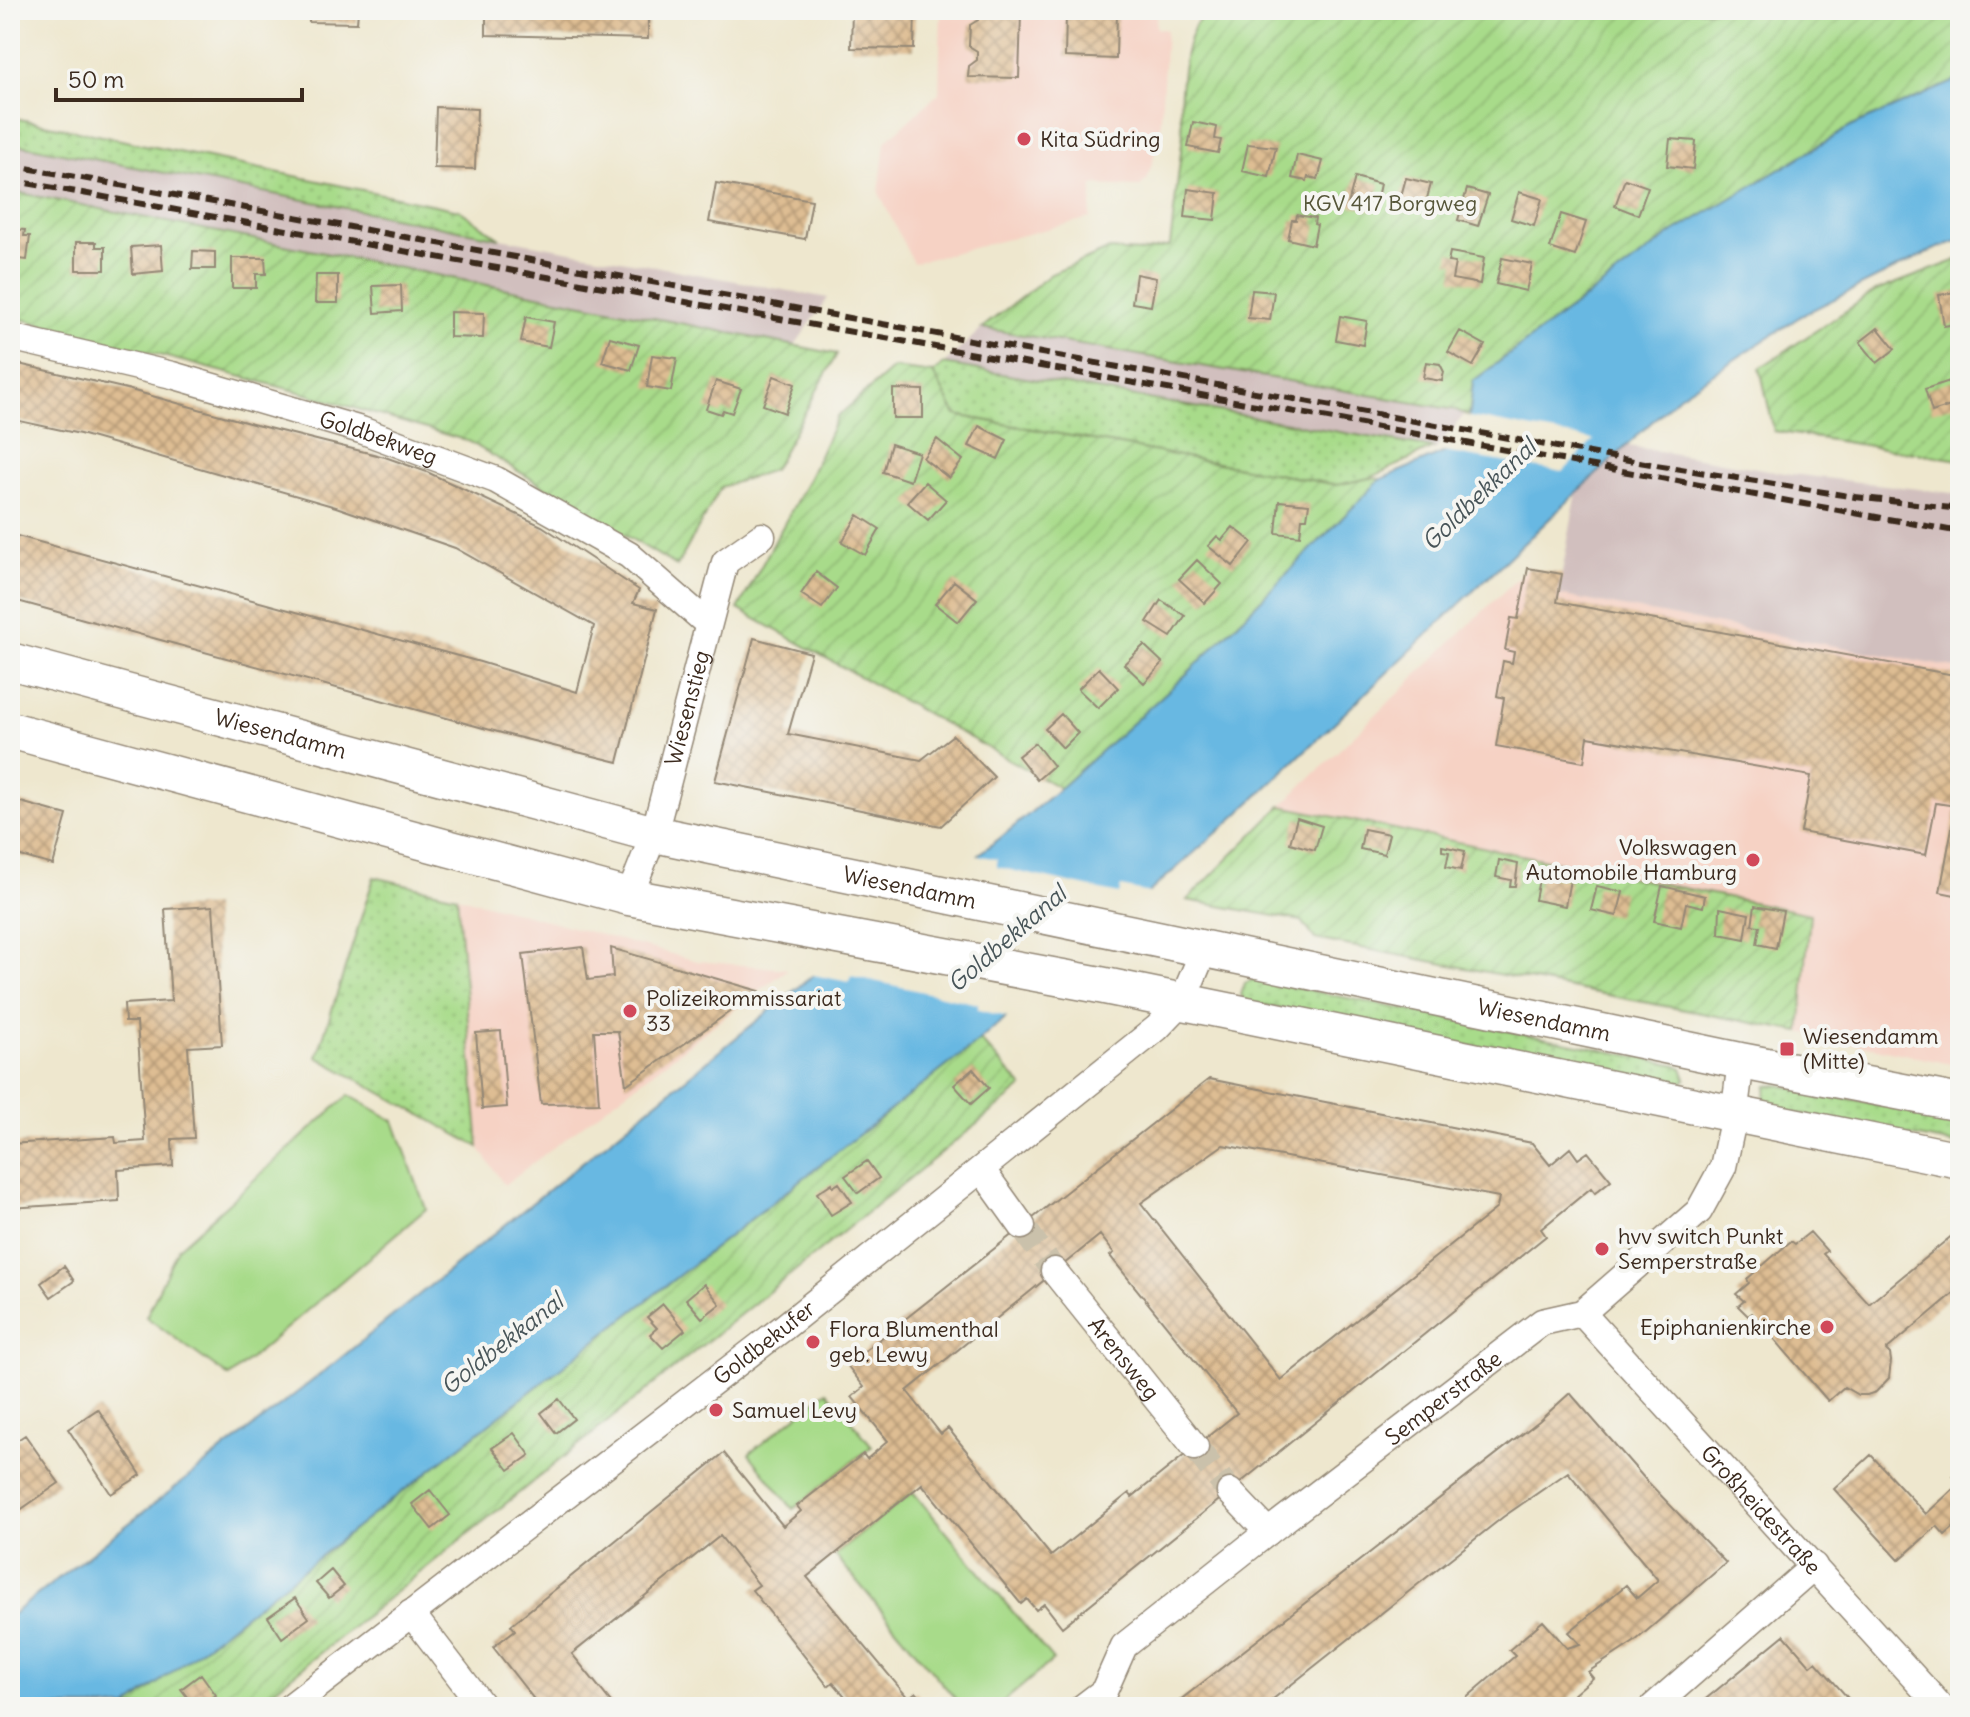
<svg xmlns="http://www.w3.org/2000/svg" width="1970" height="1717" viewBox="0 0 1970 1717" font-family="Delius,sans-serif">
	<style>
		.built { fill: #f6d2c4 }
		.railway { fill: #d1bfbe }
		.grass { fill: url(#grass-dots); stroke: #728254; stroke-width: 2 }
		.park { fill: #a8db8a; stroke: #728254; stroke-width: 2 }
		.garden { fill: url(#garden-furrows); stroke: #728254; stroke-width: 2 }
		.water { fill: #67b8e2; stroke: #517180; stroke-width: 2 }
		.pier { fill: #eee7ce }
		.building { fill: url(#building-cross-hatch); fill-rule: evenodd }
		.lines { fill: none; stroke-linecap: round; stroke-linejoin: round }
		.street-tunnel { stroke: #cac1ab; stroke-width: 26; stroke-dasharray: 26 13; stroke-linecap: butt }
		.street-casing { stroke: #948876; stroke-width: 29 }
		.secondary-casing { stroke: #948876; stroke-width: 39 }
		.street { stroke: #fff; stroke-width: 26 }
		.secondary { stroke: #fff; stroke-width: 36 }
		.rail { stroke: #3b2a1e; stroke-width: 6; stroke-dasharray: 12 6; stroke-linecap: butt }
		.poi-dot { fill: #d1495b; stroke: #f6f6f2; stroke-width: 3 }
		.labels { text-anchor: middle; stroke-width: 8; stroke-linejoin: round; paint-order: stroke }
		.poi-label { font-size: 22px; fill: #3b2a1e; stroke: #f6f6f2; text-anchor: start }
		.park-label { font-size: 22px; fill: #565639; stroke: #f6f6f2 }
		.street-label { font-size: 22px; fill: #3b2a1e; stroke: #f6f6f2 }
		.water-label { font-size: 24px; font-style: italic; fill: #485559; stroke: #f6f6f2 }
	</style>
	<defs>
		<pattern id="grass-dots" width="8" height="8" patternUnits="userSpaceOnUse" patternTransform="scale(2)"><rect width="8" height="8" fill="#a8db8a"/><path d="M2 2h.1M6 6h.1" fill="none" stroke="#92bc77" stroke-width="1.8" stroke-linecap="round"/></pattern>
		<pattern id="garden-furrows" width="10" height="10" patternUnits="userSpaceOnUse" patternTransform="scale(2)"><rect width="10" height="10" fill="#a8db8a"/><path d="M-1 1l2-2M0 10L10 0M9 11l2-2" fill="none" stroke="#92bc77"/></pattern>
		<pattern id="building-cross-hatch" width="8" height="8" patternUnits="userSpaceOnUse" patternTransform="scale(2)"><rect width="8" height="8" fill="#debd93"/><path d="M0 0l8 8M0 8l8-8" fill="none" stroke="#b59a77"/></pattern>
	</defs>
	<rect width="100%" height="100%" fill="#f6f6f2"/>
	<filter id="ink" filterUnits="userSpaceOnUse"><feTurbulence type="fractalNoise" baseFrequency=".0125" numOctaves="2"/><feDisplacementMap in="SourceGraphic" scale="16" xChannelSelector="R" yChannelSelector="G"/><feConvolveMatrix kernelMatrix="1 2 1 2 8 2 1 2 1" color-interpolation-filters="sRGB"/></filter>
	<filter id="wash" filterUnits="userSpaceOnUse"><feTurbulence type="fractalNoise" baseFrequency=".006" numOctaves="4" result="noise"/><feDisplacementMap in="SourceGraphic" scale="32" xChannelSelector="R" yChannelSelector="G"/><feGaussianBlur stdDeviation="1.8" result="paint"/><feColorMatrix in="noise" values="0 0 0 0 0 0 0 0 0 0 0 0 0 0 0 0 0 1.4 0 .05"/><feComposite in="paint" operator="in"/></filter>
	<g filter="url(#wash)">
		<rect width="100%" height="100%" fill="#eee7ce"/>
		<path class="built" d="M941 10H1157L1156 28 1166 30 1160 135 1147 180 1139 187 1093 185 1090 218 913 263 879 193 885 142 939 93Z
			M1528 568 1562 574 1559 595 1960 669V1066L1800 1032 1810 914 1281 806Z
			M457 896 697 961 788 969 504 1185 479 1147Z"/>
		<path class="railway" d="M10 143 500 238 828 298 795 345 10 191Z
			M982 328 1457 410 1464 415 1434 451 1432 448 944 364Z
			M1594 440 1791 474 1960 494V669L1558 595 1580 475Z"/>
		<path class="grass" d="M10 117 459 210 500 238 10 143Z
			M944 364 1433 448 1370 478 1337 485 956 415 933 373Z
			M374 877 457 896 479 1147 317 1057Z
			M1254 979 1677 1065 1682 1068 1686 1079 1677 1087 1246 1002 1241 995 1245 983Z
			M1778 1085 1960 1120V1145L1773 1109 1764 1100 1767 1086Z"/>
		<path class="park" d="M349 1095 394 1121 426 1209 229 1377 146 1317 178 1248Z
			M827 1391 872 1446 793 1509 749 1454Z
			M913 1492 1053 1660 997 1707H962L835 1555Z"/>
		<path class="garden" d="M1209 10H1960V79L1854 125 1674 232 1473 381 1469 416 1456 410 982 328 1051 274 1108 250 1142 252 1170 246 1183 134C1177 106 1182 50 1196 24 1199 19 1205 14 1209 10Z
			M10 191 837 354 773 470 721 487 677 566 468 441 296 391 26 320 10 319Z
			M1960 259V460L1774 431 1760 368 1876 291Z
			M893 368 933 373 956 415 1337 485 1370 478 1381 479 1190 671 1060 788 738 609 809 478 837 417Z
			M1281 806 1810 914 1800 1032 1315 939 1302 921 1187 900Z
			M980 1040 1023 1087 253 1707H127Z"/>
		<path class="water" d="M1960 79V240L1933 250 1804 314 1679 396 1236 816 980 1040 127 1707H10V1616L326 1370 816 973 999 839 1060 788 1190 671 1381 479 1467 443 1473 381 1674 232 1854 125Z"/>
		<path class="pier" d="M1465 416 1594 440 1563 472 1437 451 1463 440Z
			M972 854 997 859V867L1119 894 1121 887 1154 894 1012 1018 978 1010V1004L851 976 849 982 808 974Z"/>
		<g id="blocks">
			<path class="building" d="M309 10H358L357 23 309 22Z
				M486 10H648V39L486 35Z
				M852 10H915L914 49 851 48Z
				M978 10H1117L1116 59 1065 57 1066 15 1021 13 1019 78 968 77 969 66 977 60V51L969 46 970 25 978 20Z
				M1736 10H1762L1760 17Z
				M436 107 477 109 475 169 434 168Z
				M1193 122 1217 127 1215 139 1221 140 1218 153 1188 147Z
				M1670 139 1696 141 1693 169 1667 166Z
				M1248 144 1276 147 1269 177 1242 171Z
				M1297 155 1323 161 1318 179 1308 177 1307 181 1292 178Z
				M1355 177 1380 184 1374 211 1348 205Z
				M1406 178 1431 184 1424 209 1399 203Z
				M1625 179 1648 187 1638 215 1615 206Z
				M716 183 812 200 805 239 709 222Z
				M1188 189 1218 193 1215 220 1185 217Z
				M1467 189 1488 195 1478 226 1458 220Z
				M1519 192 1542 199 1534 226 1511 219Z
				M1561 214 1586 222 1575 256 1550 248Z
				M1297 215 1315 218 1314 224 1317 225 1313 245 1288 239 1292 220H1296Z
				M10 229 25 230 24 236H30L27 260 10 258Z
				M76 242H96V247H105V270H76Z
				M161 245 163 271 133 274 131 247Z
				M193 251 215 252V269H192Z
				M1450 252 1484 258 1480 284 1452 279 1455 263 1448 262Z
				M232 258H265L266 274H256V288H232Z
				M1502 258 1532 264 1526 291 1496 284Z
				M1136 274 1156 278 1151 306 1132 303Z
				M316 275H338V303H315Z
				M401 285 402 311 375 313 373 286Z
				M1252 290 1274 292 1270 320 1248 318Z
				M1960 291V323L1944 326 1939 295Z
				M450 312 484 313 483 338 450 337Z
				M1340 316 1367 321 1363 345 1336 340Z
				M526 317 554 322 549 347 521 342Z
				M1878 328 1895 349 1877 363 1860 342Z
				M1460 331 1485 345 1473 366 1448 352Z
				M610 337 639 345 631 370 602 362Z
				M652 355 677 358 671 391 647 387Z
				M10 362 127 389 256 425 385 457 427 472 542 526 639 590 633 603 657 609 618 762 509 735 10 599V534L480 662 577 692 594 626 455 548 336 507 80 434 10 419Z
				M1426 362 1440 364 1444 372 1442 381 1423 378Z
				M774 376 795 384 785 413 763 405Z
				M1953 380 1960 403 1932 412 1925 389Z
				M716 381 741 389 732 413 723 410 721 414 706 409Z
				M893 389 923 390V418H893Z
				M979 426 1007 440 998 459 969 446Z
				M937 439 963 460 949 478 923 458Z
				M891 444 919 453 910 481 883 472Z
				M925 482 946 500 928 520 907 502Z
				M1279 501 1309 504 1307 518H1302L1300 536 1276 533Z
				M858 515 880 529 865 555 842 542Z
				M1233 527 1252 542 1233 566 1208 546 1217 536 1222 540Z
				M1197 560 1222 584 1205 603 1179 579Z
				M1528 568 1562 574 1557 602 1960 676V896L1940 892 1956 806 1936 803 1926 855 1801 832 1811 776 1588 737 1584 762 1496 746 1504 698 1497 696 1503 661 1512 663 1514 652 1505 650 1511 618 1518 619Z
				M816 572 837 588 822 608 801 594Z
				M954 581 977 599 958 622 935 604Z
				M1161 600 1185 616 1171 637 1147 622Z
				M754 638 811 653 788 734 921 760 953 735 994 777 941 826 715 781Z
				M1144 645 1163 663 1144 683 1124 664Z
				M1099 668 1118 688 1098 708 1078 689Z
				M1061 714 1078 733 1063 748 1045 729Z
				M1035 743 1053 766 1037 780 1018 756Z
				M10 799 67 815 53 865 10 853Z
				M1297 818 1322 826 1315 850 1290 843Z
				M1364 829 1389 834 1384 854 1360 849Z
				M1442 846 1465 851 1461 870 1446 867 1449 852 1442 851Z
				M1499 860 1518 864 1515 886H1510L1511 880 1496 877Z
				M1540 874 1570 880 1565 906 1535 900Z
				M1597 886 1623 892 1617 916 1591 910Z
				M1662 886 1705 896 1703 907 1686 903 1681 927 1654 921Z
				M213 906 222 1045 188 1047 194 1138 172 1139 173 1166 118 1170 119 1201 10 1208V1144L115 1137 116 1143 145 1141 137 1022H125L124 1004 171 1001 165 909Z
				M1755 906 1783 911 1776 948 1757 944 1760 926 1752 925Z
				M1720 908 1749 914 1745 939 1719 934Z
				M583 947 588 980 613 977 611 948 759 991 626 1085 618 1031H594L599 1103 541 1104 523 954Z
				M501 1031 507 1107 482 1109 476 1033Z
				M973 1069 989 1088 971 1104 954 1085Z
				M1209 1079 1532 1143 1550 1165 1570 1148 1578 1159 1588 1152 1611 1180 1595 1193 1591 1188 1541 1229 1546 1236 1062 1627 1044 1604 1036 1610 1027 1599 1021 1604 922 1484 807 1577 908 1698 916 1692 929 1707H854L833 1682 828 1686 752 1590 759 1585 720 1536 572 1654 615 1707H540L493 1647 515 1630 511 1625 724 1453 783 1526 801 1511 797 1506 863 1454 867 1459 888 1441 852 1397 864 1387 847 1365ZM1223 1145 1499 1197 1497 1208 1281 1380 1141 1203ZM1100 1235 1114 1253 1110 1256 1237 1413 1132 1497 1129 1493 1051 1556 948 1428 941 1434 907 1391Z
				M867 1161 879 1178 858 1193 845 1176Z
				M832 1183 833 1187 839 1183 852 1202 831 1215 817 1193Z
				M1960 1229V1288L1886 1350 1890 1354 1891 1361 1889 1378 1876 1392 1867 1395H1858L1844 1387 1828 1401 1752 1313 1748 1316 1738 1306 1744 1301 1736 1294 1749 1283 1747 1279 1791 1241 1795 1244 1810 1232 1827 1251 1823 1254 1869 1304Z
				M64 1266 74 1281 51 1297 41 1283Z
				M704 1284 720 1304 702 1318 686 1299Z
				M663 1304 685 1330 663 1348 650 1334 657 1328 647 1317Z
				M1570 1393 1645 1479 1726 1563 1634 1642 1588 1672 1593 1678 1559 1707H1456L1515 1656 1509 1650 1543 1621 1567 1648 1580 1644 1569 1632 1626 1585 1637 1598 1658 1580 1568 1472 1503 1517 1263 1707H1184L1179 1701 1539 1421Z
				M559 1399 574 1419 556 1433 541 1413Z
				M98 1409 141 1475 111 1494 68 1429Z
				M514 1433 530 1455 509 1470 492 1448Z
				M25 1435 59 1483 10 1517V1445Z
				M1871 1455 1926 1514 1960 1483 1953 1476 1960 1470V1522L1945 1535 1937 1526 1899 1560 1834 1489Z
				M430 1490 450 1515 432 1529 412 1504Z
				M331 1570 344 1586 329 1598 316 1583Z
				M295 1598 309 1618 282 1638 268 1617Z
				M1784 1635 1811 1666 1816 1662 1856 1707H1763L1758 1701 1748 1707H1696Z
				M201 1674 216 1695 201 1707H195L181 1689Z"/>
		</g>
	</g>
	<g filter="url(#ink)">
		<use href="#blocks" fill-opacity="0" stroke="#948876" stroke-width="2"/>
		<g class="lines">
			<path class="street-tunnel" d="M1022 1226 1054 1271
				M1195 1447 1230 1492"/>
			<g class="street-casing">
				<g id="street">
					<path id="s1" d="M10 337 172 375 361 430 496 480 629 555 707 623"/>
					<path id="s2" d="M629 897 654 834 725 562 762 536"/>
					<path d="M982 1170 1022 1226"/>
					<path id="s3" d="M1054 1271 1195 1447"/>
					<path id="s4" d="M1582 1313 1941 1707"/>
					<path d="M1230 1492 1268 1532"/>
					<path d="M411 1613 483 1707"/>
					<path id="s5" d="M290 1707 783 1328 1157 1028 1182 1002 1204 950"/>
					<path id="s6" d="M1083 1707 1104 1691 1124 1646 1268 1532 1542 1322 1582 1313 1699 1211 1723 1167 1734 1116 1741 1061"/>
					<path d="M1653 1707 1814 1566"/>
				</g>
			</g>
			<g class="secondary-casing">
				<g id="secondary">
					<path id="s7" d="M10 661 654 834 1741 1061 1960 1103"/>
					<path d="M10 730 629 897 1095 984 1960 1160"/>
				</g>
			</g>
			<use href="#street" class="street"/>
			<use href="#secondary" class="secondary"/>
			<path class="rail" d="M10 165 1656 465 1855 497 1960 509
				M10 180 1960 532"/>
		</g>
	</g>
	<g class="poi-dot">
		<circle cx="1024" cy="139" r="8"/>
		<circle cx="1753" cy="860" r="8"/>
		<circle cx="630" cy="1011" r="8"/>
		<rect x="1779" y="1041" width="16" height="16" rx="4"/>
		<circle cx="1602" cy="1249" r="8"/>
		<circle cx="1827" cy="1327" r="8"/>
		<circle cx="813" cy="1342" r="8"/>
		<circle cx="716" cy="1410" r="8"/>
	</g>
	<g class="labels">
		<g class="poi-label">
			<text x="1040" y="147">Kita Südring</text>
			<text x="1737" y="855" text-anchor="end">Volkswagen<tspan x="1737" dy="25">Automobile Hamburg</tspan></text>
			<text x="646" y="1006">Polizeikommissariat<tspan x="646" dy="25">33</tspan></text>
			<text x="1803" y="1044">Wiesendamm<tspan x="1803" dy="25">(Mitte)</tspan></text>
			<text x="1618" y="1244">hvv switch Punkt<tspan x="1618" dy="25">Semperstraße</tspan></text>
			<text x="1811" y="1335" text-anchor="end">Epiphanienkirche</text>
			<text x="829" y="1337">Flora Blumenthal<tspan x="829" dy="25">geb. Lewy</tspan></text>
			<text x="732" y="1418">Samuel Levy</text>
		</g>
		<g class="park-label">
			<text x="1390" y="211">KGV 417 Borgweg</text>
		</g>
		<g class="street-label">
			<text dy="8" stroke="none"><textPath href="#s1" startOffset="382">Goldbekweg</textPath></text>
			<text dy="8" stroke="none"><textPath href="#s2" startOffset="198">Wiesenstieg</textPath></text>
			<text dy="8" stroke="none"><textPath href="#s7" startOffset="280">Wiesendamm</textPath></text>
			<text dy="8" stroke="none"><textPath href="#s7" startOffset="928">Wiesendamm</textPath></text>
			<text dy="8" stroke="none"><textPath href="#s7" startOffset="1576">Wiesendamm</textPath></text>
			<text dy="8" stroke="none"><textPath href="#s5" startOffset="598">Goldbekufer</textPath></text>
			<text dy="8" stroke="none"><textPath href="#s3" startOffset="112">Arensweg</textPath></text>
			<text dy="8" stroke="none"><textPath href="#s6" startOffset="480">Semperstraße</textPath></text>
			<text dy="8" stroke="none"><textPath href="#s4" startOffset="266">Großheidestraße</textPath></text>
		</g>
		<g class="water-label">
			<text transform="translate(1479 495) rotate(-44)" y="8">Goldbekkanal</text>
			<text transform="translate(1007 939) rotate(-41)" y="8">Goldbekkanal</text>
			<text transform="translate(502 1344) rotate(-38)" y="8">Goldbekkanal</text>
		</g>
	</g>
	<rect width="1970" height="1717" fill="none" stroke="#f6f6f2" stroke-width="40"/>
	<path d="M56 88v12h246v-12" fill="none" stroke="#3b2a1e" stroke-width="4"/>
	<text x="68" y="88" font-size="24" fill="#3b2a1e" stroke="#f6f6f2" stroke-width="6" paint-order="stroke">50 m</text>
</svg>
